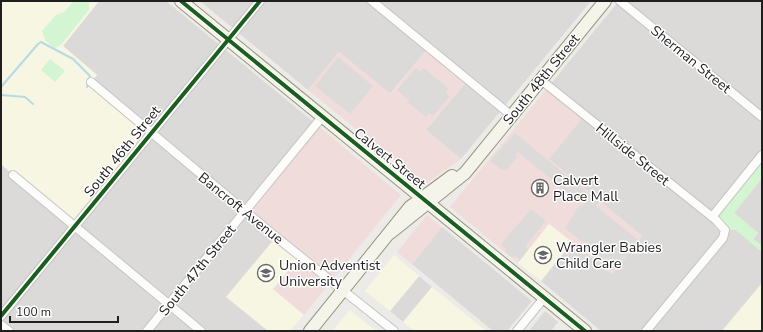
<svg xmlns="http://www.w3.org/2000/svg" width="763" height="332" viewBox="0 0 763 332" font-family="'Nunito Sans',sans-serif">
	<style>
		.residential { fill: #dcdad9 }
		.commercial { fill: #f0dddb }
		.education { fill: #f7f6e2 }
		.park { fill: #d3f5d2 }
		.parking { fill: #dcdbd9 }
		.lines { fill: none; stroke-linecap: round; stroke-linejoin: round }
		.stream { stroke: #b7dbe4; stroke-width: 2 }
		.street-casing { stroke: #c6c5c3; stroke-width: 10 }
		.secondary-casing { stroke: #96977e; stroke-width: 14 }
		.street { stroke: #fcfcfb; stroke-width: 8 }
		.secondary { stroke: #f4f4ea; stroke-width: 12 }
		.cycleway-casing { stroke: #fff; stroke-width: 6 }
		.cycleway { stroke: #1b5e20; stroke-width: 4 }
		.labels { text-anchor: middle; stroke-width: 3; stroke-linejoin: round; paint-order: stroke }
		.street-label { font-size: 14px; fill: #1f1f1f; stroke: #fff }
		.poi-label { font-size: 14px; fill: #1f1f1f; stroke: #fff; text-anchor: start }
	</style>
	<rect width="100%" height="100%" fill="#edebe7"/>
	<path class="residential" d="M99 1H166L316 124 300 257 273 289 304 315 290 331H1V164L13 175 97 75 63 46Z
		M200 1H591L461 159 426 130 468 80 428 48 390 94 339 52 308 90Z
		M619 1H762V155L712 217 736 230 762 252V283L722 331H601L541 281 572 242 612 274 642 236 549 159V86Z
		M762 178V246L753 239 758 233 734 213Z
		M442 227 532 301 507 331H493L412 264Z
		M419 276 432 287 403 322 390 311Z
		M545 311 558 322 551 331H529Z"/>
	<path class="commercial" d="M428 48 468 80 426 130 461 159 427 183 421 182 308 90 339 52 391 94Z
		M549 86 585 115 549 159 642 236 612 274 549 224 518 263 450 207Z
		M316 124 401 195 304 315 273 289 300 256 245 211Z
		M427 215 442 227 412 264 397 252Z"/>
	<path class="education" d="M1 1H99L63 46 97 75 91 82 151 133 74 227 1 164Z
		M549 224 572 242 541 281 518 263Z
		M276 237 300 257 273 289 304 315 290 331H268L226 297Z
		M394 255 419 276 390 311 365 291Z
		M762 283V331H722Z
		M432 287 486 331H414L403 322Z
		M350 310 376 331H332Z"/>
	<path class="park" d="M74 1H89V10L61 45 54 48 45 40 42 31 56 15 64 12Z
		M50 59 65 71 55 82 41 70Z
		M762 155V178L734 213 758 233 753 239 762 246V252L736 230H725L712 217Z"/>
	<path class="parking" d="M338 57 373 86 350 114 315 86Z
		M416 68 420 71 424 68 448 88 446 92 450 96 433 116 429 113 426 117 407 102 410 97 407 99 397 90Z
		M515 133 599 202 596 206 638 240 615 269 565 228 579 206 583 205 585 202 583 196 581 194 575 199 519 153 520 150 515 155 517 157 506 171 504 169 502 170 490 161Z
		M531 209 546 221 526 245 528 250 520 260 515 256 511 257 505 252 506 249 501 244Z"/>
	<g class="lines">
		<path class="stream" d="M1 87 38 44 41 42 73 59 90 76 87 87
			M1 95 25 97 33 104"/>
		<g class="street-casing">
			<path id="street" d="M372 1 512 116
				M620 1 762 117
				M541 80 716 220 725 230 723 238 646 331
				M91 82 276 237 394 331
				M13 175 201 331
				M712 217 762 155
				M1 316 260 1
				M1 325 9 331
				M147 331 322 117
				M517 331 544 298"/>
		</g>
		<g class="secondary-casing">
			<path id="secondary" d="M181 1 585 331
				M390 233 465 173 605 1
				M310 331 410 207 452 176"/>
		</g>
		<use href="#street" class="street"/>
		<use href="#secondary" class="secondary"/>
		<g class="cycleway-casing">
			<path id="cycleway" d="M181 1 585 331
				M1 316 260 1"/>
		</g>
		<use href="#cycleway" class="cycleway"/>
	</g>
	<defs>
		<g id="building-ring" transform="scale(0.9)"><circle r="9.5" fill="#fff" stroke="#676665" stroke-width="1.5"/><path d="M-4-6H4V6H1V3H-1V6H-4ZM-2.5-4.3h1.7v1.8h-1.7ZM.8-4.3h1.7v1.8H.8ZM-2.5-1h1.7V.8h-1.7ZM.8-1h1.7V.8H.8Z" fill="#676665"/></g>
		<g id="school-ring" transform="scale(0.9)"><circle r="9.5" fill="#fff" stroke="#676665" stroke-width="1.5"/><path d="M0-5L7-2L0 1L-7-2ZM-4 1L0 2.5L4 1V4Q0 6-4 4Z" fill="#676665"/></g>
		<g id="university-ring" transform="scale(0.9)"><circle r="9.5" fill="#fff" stroke="#676665" stroke-width="1.5"/><path d="M0-5L7-2L0 1L-7-2ZM-4 1L0 2.5L4 1V4Q0 6-4 4Z" fill="#676665"/></g>
	</defs>
	<g fill-rule="evenodd">
		<use href="#building-ring" x="540" y="188"/>
		<use href="#school-ring" x="543" y="255"/>
		<use href="#university-ring" x="266" y="273"/>
	</g>
	<g class="labels">
		<g class="street-label">
			<text transform="translate(691 59) rotate(39)" y="5">Sherman Street</text>
			<text transform="translate(541 79) rotate(-51)" y="5">South 48th Street</text>
			<text transform="translate(122 151) rotate(-51)" y="5">South 46th Street</text>
			<text transform="translate(633 154) rotate(39)" y="5">Hillside Street</text>
			<text transform="translate(390 158) rotate(39)" y="5">Calvert Street</text>
			<text transform="translate(241 208) rotate(39)" y="5">Bancroft Avenue</text>
			<text transform="translate(197 270) rotate(-51)" y="5">South 47th Street</text>
		</g>
		<g class="poi-label">
			<text x="553" y="185">Calvert<tspan x="553" dy="16">Place Mall</tspan></text>
			<text x="556" y="252">Wrangler Babies<tspan x="556" dy="16">Child Care</tspan></text>
			<text x="279" y="270">Union Adventist<tspan x="279" dy="16">University</tspan></text>
		</g>
	</g>
	<rect width="763" height="332" fill="none" stroke="#1f1f1f" stroke-width="4"/>
	<path d="M10 316v6h108v-6" fill="none" stroke="#1f1f1f" stroke-width="2"/>
	<text x="16" y="316" font-size="12" fill="#1f1f1f" stroke="#ffffff" stroke-width="3" paint-order="stroke">100 m</text>
</svg>
